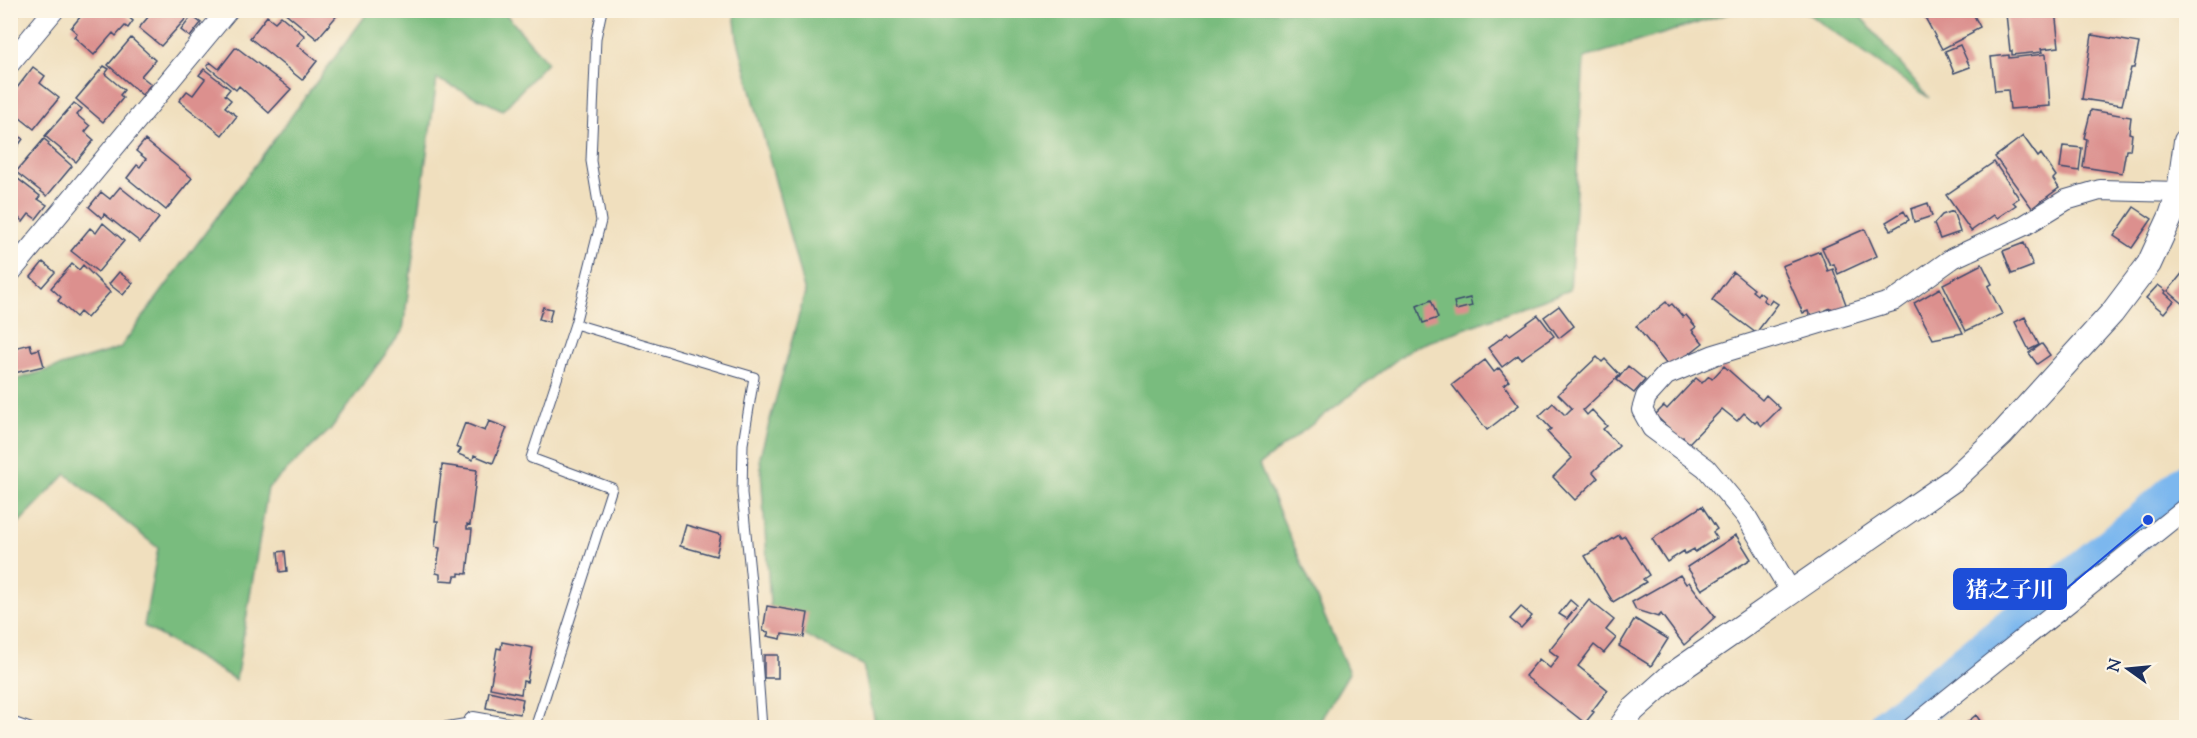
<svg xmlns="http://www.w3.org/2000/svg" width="2197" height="738" viewBox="0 0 2197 738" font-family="'Sorts Mill Goudy','Noto Serif JP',serif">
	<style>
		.forest { fill: #79bc7e; stroke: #4a766e; stroke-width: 1.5 }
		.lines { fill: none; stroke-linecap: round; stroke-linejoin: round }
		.river { stroke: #7cb7ee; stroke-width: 44 }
		.building { fill: #dc908e }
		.service-casing { stroke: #3b496c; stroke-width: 11 }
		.minor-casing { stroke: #3b496c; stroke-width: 22 }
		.tertiary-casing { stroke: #3b496c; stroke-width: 26 }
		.service { stroke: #fff; stroke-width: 9 }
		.minor { stroke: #fff; stroke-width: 20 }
		.tertiary { stroke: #fff; stroke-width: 24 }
		.leader { fill: none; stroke: #1d4ed8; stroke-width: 2 }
		.callout-dot { fill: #1d4ed8; stroke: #fcf5e5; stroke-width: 2 }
		.callout { fill: #1d4ed8; stroke: #1d4ed8; stroke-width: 2 }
		.callout-label { font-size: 22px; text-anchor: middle; font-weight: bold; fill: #fff }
	</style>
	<rect width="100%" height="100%" fill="#fcf5e5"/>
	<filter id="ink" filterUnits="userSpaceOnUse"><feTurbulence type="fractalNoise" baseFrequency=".0167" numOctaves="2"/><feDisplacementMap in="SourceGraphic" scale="12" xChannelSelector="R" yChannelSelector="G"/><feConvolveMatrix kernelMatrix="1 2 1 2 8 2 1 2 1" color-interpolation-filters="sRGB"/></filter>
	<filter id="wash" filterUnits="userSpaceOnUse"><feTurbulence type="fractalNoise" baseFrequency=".008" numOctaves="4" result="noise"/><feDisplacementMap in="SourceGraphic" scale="24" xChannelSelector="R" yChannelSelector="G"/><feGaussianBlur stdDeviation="1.35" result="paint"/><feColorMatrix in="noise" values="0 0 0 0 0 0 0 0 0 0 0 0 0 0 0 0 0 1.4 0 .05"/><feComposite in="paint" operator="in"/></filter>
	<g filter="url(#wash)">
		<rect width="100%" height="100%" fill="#f0dfbe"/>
		<path class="forest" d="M369 11H503L547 62 503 110 437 79 403 330 330 430 268 488 236 680 144 626 158 548 66 474 11 531V381L120 348Z
			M734 11H1737L1584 58 1570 290 1412 348 1259 465 1349 673 1316 728 876 727 863 665 771 618 760 456 805 293 737 37Z
			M1804 11H1856L1929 98Z"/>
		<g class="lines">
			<path class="river" d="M1889 728 2148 520 2186 486"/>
		</g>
		<g id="blocks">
			<path class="building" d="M10 10H21L12 22 14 24 10 28Z
				M86 10H120L133 21 128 28 125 26 116 36 113 33 94 55 74 37 77 33 71 28Z
				M154 10H185L190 14 161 46 139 28Z
				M282 10H339L340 12 317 39Z
				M1921 10H1971L1980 27 1972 31 1973 33 1942 49Z
				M2036 10H2055L2059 47 2041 49 2042 52 2012 55V51H2010L2006 14Z
				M192 16 201 23 190 37 181 30Z
				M267 16 275 22 281 16 305 36 297 45 317 61 302 80 250 38Z
				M2092 35 2139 43 2134 68H2131L2122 105 2082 99Z
				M131 38 155 60 141 76 151 84 142 95 108 65Z
				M1960 45 1970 67 1954 73 1945 51Z
				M236 47 291 89 269 113 239 86 236 90 207 66 210 62 219 69Z
				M2046 54 2050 106 2010 109 2008 90 1995 91 1991 57 2009 55V58Z
				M104 66 109 69 105 74 124 90 120 95 123 98 103 122 76 99Z
				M33 67 45 76 40 83 59 98 34 129 10 110V97Z
				M204 69 230 89 225 95 231 100 225 107 237 116 222 135 179 101 187 91 193 95 205 79 199 75Z
				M74 103 82 109 77 115 90 126 85 132 94 140 76 162 45 136Z
				M2091 110 2131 117 2129 133 2132 134 2130 150H2126L2122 173 2083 167 2087 139 2084 138Z
				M10 129 23 139 10 157Z
				M2023 136 2038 157 2041 154 2056 176 2053 179 2059 188 2032 208 1995 157Z
				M44 139 49 143 48 145 72 166 47 196 16 172Z
				M145 140 192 178 166 210 127 178 137 165 140 167 146 159 136 151Z
				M2063 146 2082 148 2079 171 2060 168Z
				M1994 162 2019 198 2013 202 2016 205 1997 218 1994 215 1971 231 1946 195Z
				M12 176 17 181 18 179 40 196 38 199 47 205 36 219 29 214 23 222 19 218 10 229Z
				M120 187 159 218 140 242 104 214 102 218 89 207 101 192 110 199Z
				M1928 203 1932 216 1914 222 1911 209Z
				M2134 207 2152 219 2132 248 2114 236Z
				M1904 211 1909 220 1891 230 1886 222Z
				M1953 211 1960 232 1940 239 1934 224 1942 215Z
				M103 223 124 241 98 272 71 251 90 228 96 233Z
				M1865 229 1877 256 1838 274 1834 264 1830 265 1822 248Z
				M2024 243 2033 266 2012 274 2003 251Z
				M1820 251 1828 271 1833 269 1847 307 1833 313 1831 308 1826 310 1827 314 1811 320 1808 311 1803 313 1782 266Z
				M43 262 55 272 42 287 31 277Z
				M72 264 79 270 83 265 110 292 87 318 80 312 76 317 58 301 61 297 51 288Z
				M1982 264 1992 284 1988 286 2002 314 1966 331 1943 284Z
				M2184 271 2186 273V306L2168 291Z
				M119 272 133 283 123 295 109 284Z
				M1733 272 1754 289 1752 291 1757 295 1759 292 1765 297 1763 300 1769 304 1772 300 1778 304 1756 333 1712 300Z
				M2158 285 2166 291 2165 293 2174 301 2164 313 2146 298Z
				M1940 288 1963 333 1933 339 1914 303Z
				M1470 298 1472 306 1456 310 1454 302Z
				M1431 300 1438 318 1423 323 1417 306Z
				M1666 302 1669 306 1672 304 1683 317 1686 315 1696 327 1692 330 1703 343 1680 361 1678 359 1668 366 1636 326Z
				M1559 306 1574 326 1559 338 1544 317Z
				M543 307 552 309 549 322 539 319Z
				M1538 315 1554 336 1521 359 1518 355 1502 367 1488 348 1508 333 1510 335Z
				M2025 317 2039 345 2029 350 2015 322Z
				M30 344 32 351 39 349 44 366 10 374V349Z
				M2042 344 2050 355 2037 364 2029 353Z
				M1597 357 1602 362 1605 359 1620 375 1583 410 1587 415 1592 410 1607 426 1603 429 1619 446 1593 472 1598 478 1575 500 1553 477 1572 458 1547 432 1551 429 1539 416 1553 403 1565 415 1572 408 1558 394Z
				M1485 360 1494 372 1499 368 1509 381 1504 385 1519 405 1487 430 1452 385Z
				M1628 366 1645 380 1634 393 1617 380Z
				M1724 366 1762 400 1766 395 1780 408 1762 426 1757 421 1755 423 1744 413 1737 421 1722 409 1689 443 1683 437 1680 439 1655 415 1664 406 1667 409 1696 378 1702 383 1709 376 1712 379Z
				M489 421 507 428 493 463 474 455 473 460 458 454 461 449 456 447 465 423 485 431Z
				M442 465 477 470 470 525 467 524V529H472L467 574 459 573V576H455L454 581 440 580V574L436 573 440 548 435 547 438 521H435Z
				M1702 506 1717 529 1713 532 1717 538 1695 552 1694 549 1685 554 1684 551 1667 562 1652 539Z
				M686 525 721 535 716 556 680 546Z
				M1619 535 1621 538 1625 536 1649 575 1643 579 1646 582 1613 602 1585 556Z
				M1736 535 1751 559 1702 590 1687 567Z
				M285 551 287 571 280 572 278 552Z
				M1680 575 1686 584 1689 582 1715 617 1684 645 1661 614 1658 617 1636 610 1632 602Z
				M1570 600 1577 606 1567 619 1559 614Z
				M1589 600 1614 620 1606 630 1616 638 1604 653 1594 645 1578 666 1608 690 1592 711 1594 712 1585 723 1525 676 1539 659 1550 668 1558 657 1549 650Z
				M767 606 808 613 804 637 782 634 781 639 767 636 769 632 763 631Z
				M1521 607 1532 616 1521 628 1510 619Z
				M1635 619 1668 639 1651 666 1619 646Z
				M502 642 533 648 527 682 523 681 521 694 490 688 497 648 501 649Z
				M764 655H778V678H764Z
				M489 691 523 699 520 714 486 708Z
				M1976 715 1985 728H1960Z"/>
		</g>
	</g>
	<g filter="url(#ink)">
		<use href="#blocks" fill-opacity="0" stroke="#3b496c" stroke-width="1.5"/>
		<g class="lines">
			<g class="service-casing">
				<path id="service" d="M575 324 754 377 743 444 742 493 752 592 762 728
					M10 721 30 728
					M439 728 474 722
					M535 728 612 488 531 458 575 324 601 221 591 161 596 38 602 10"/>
			</g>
			<g class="minor-casing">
				<path id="minor" d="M10 63 54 10
					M10 273 228 10
					M1791 592 1746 516 1706 468 1652 428 1642 410 1646 397 1666 375 1714 355 1893 301 1953 258 2025 225 2066 200 2100 190 2179 192
					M472 728 474 722 508 728
					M1912 728 2186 508"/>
			</g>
			<g class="tertiary-casing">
				<path id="tertiary" d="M1620 728 1633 710 1672 675 1953 480 2002 434 2112 313 2149 264 2171 216 2179 192 2186 141"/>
			</g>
			<use href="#service" class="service"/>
			<use href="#minor" class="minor"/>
			<use href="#tertiary" class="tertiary"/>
		</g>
	</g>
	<path class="leader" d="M2148 520L2066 589"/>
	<circle class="callout-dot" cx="2148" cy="520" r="6"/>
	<rect class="callout" x="1954" y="569" width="112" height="40" rx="6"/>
	<g class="callout-label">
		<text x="2010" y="597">猪之子川</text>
	</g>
	<rect width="2197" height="738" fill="none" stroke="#fcf5e5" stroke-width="36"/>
	<g transform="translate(2128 669) rotate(285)" stroke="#fcf5e5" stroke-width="4.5" paint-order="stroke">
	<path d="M0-4.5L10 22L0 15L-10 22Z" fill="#1b2f5e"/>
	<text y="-9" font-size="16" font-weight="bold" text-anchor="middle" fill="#1b2f5e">N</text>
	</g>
</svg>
